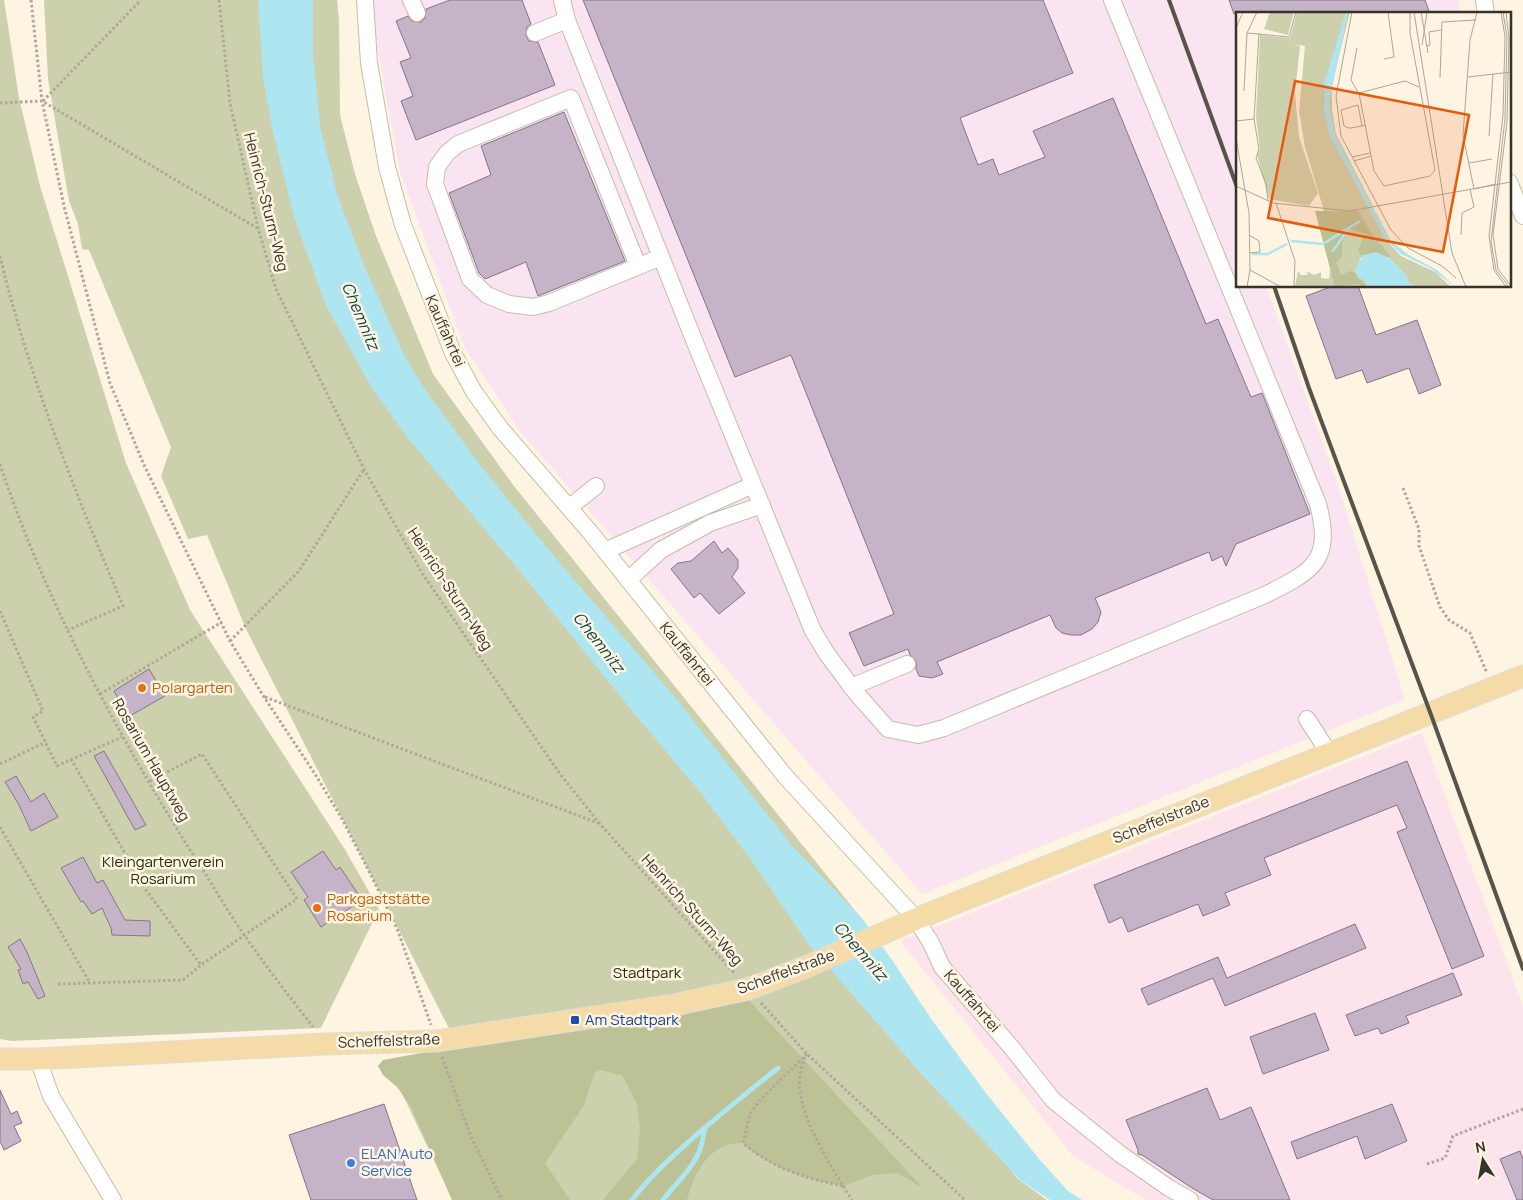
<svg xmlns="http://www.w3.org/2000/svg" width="1523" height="1200" viewBox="0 0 1523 1200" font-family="Manrope,sans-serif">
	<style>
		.commercial { fill: #fde3ec }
		.industrial { fill: #fae4f1 }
		.green { fill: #cdd0ad }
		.forest { fill: #bdc196 }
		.water { fill: #ade5f0 }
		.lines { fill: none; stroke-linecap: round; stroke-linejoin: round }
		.stream { stroke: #ade5f0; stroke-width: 5 }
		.building { fill: #c5b3c7; stroke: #857587 }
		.minor-casing { stroke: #c7bca6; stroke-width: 18 }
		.major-casing { stroke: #dfdedd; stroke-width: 23 }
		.path { stroke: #afa89a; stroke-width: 3; stroke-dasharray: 2.5 2.5; stroke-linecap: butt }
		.minor { stroke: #fff; stroke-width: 16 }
		.major { stroke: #f5dba7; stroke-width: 21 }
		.rail { stroke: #585449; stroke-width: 4 }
		.food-dot { fill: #e8710a; stroke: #fdf4e2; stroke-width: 2 }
		.transit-dot { fill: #1a4fb4; stroke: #fdf4e2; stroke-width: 2 }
		.shop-dot { fill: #3f7fe0; stroke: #fdf4e2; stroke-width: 2 }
		.labels { text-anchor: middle; stroke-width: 5; stroke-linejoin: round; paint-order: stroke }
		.street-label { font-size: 15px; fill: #37332a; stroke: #fdf4e2 }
		.food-label { font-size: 15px; fill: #c56008; stroke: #fdf4e2; text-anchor: start }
		.park-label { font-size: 15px; fill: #2a2c08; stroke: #fdf4e2 }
		.transit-label { font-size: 15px; fill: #164399; stroke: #fdf4e2; text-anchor: start }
		.shop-label { font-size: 15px; fill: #366cbe; stroke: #fdf4e2; text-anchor: start }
		.water-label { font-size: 16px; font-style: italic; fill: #0a3e46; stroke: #fdf4e2 }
		.inset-river { fill: none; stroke: #ade5f0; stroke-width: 2.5 }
		.inset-road { fill: none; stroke: #aea798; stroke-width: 1 }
		.view { fill: #e8590c; fill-opacity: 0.15; stroke: #e8590c; stroke-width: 2.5 }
		.inset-edge { fill: none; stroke: #37332a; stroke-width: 2.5 }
	</style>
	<rect width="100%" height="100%" fill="#fdf4e2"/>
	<path class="commercial" d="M1422 733 1523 1006V1200H1146L1074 1157 900 941Z"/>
	<path class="industrial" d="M373 0H1458L1460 14H1237V286H1266L1340 491 1405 700 922 894 519 430 465 348 400 172 373 25Z"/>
	<path class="green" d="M0 0H4L19 98 40 186 126 463 190 610 344 848 379 909 321 1028 12 1041 0 1039Z
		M44 0H337L339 20 340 115 355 174 376 236 433 374 514 486 865 923 848 961 1018 1179 1047 1200H453L387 1062 459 1048 246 629 207 535 188 539 161 476 171 447 89 250 82 249 78 224 69 201 48 79Z"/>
	<path class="forest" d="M743 994 923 1188 898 1173 872 1175 844 1186 818 1181 785 1170 755 1154 743 1143C738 1144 731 1143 727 1145 703 1154 693 1178 687 1200H603L637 1159 640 1128 637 1105 622 1075 599 1070 595 1073 583 1107 545 1163 570 1200H452L411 1107 397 1087 383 1075 378 1066 383 1060Z"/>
	<path class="water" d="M258 0H313V55L320 126 338 197 363 263 405 357 426 391 481 466 553 555 674 696 793 847 861 917 892 960 932 1020 989 1097 1040 1160 1068 1191 1082 1200H1050L1020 1180 925 1078 809 945 751 860 700 792 628 706 518 569 407 437 372 388 326 306 294 217 273 132 263 78Z"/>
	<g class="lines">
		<path class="stream" d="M632 1200C650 1176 672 1157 694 1137 722 1113 749 1091 778 1068
			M663 1200C675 1184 691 1171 699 1152 702 1145 703 1136 705 1129"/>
	</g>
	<path class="building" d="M450 0H522L531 24 527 27 526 36 529 41 538 42 555 85 416 140 401 101 413 96 400 62 411 58 396 21 408 16 412 21 421 22 425 18 426 9Z
		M583 0H1043L1073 73 960 118 978 165 993 159 999 175 1045 157 1033 131 1113 98 1206 324 1218 319 1251 397 1262 393 1310 514 1236 544 1226 566 1222 556 1212 561 1209 552 1095 598 1101 612 1098 622 1092 629 1081 635H1071L1062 633 1056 628 1050 615 937 662 943 674 932 678 919 676 916 669V661L910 655 908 649 864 666 849 633 894 614 791 355 735 377Z
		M1229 0H1425L1430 14H1234Z
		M564 112 625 261 538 296 526 262 485 279 479 273 449 193 491 175 481 146Z
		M1333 286H1358L1376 335 1417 320 1441 385 1419 394 1409 368 1367 383 1362 370 1336 379 1306 296Z
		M714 541 722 553 728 548 738 560V568L732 577 745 593 719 614 700 593 694 598 671 569 678 563 691 561Z
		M149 669 165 696 128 717 114 691Z
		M104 751 146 825 135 830 94 756Z
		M1407 761 1484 956 1452 969 1397 832 1407 828 1397 805 1264 858 1271 875 1225 893 1230 905 1203 916 1198 904 1128 932 1122 917 1109 923 1094 885Z
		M16 776 31 802 44 793 58 817 31 831 18 803 5 782Z
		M323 851 336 870 340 867 362 900 321 927 304 900 308 897 291 872Z
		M83 857 97 883 103 880 125 920 150 921V936L112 935 111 928 102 908 92 914 83 901 81 902 61 868Z
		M1355 924 1366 948 1225 1006 1213 978 1148 1005 1141 989 1218 957 1227 978Z
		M20 939 27 952 45 996 38 999 28 982 23 984 18 970 21 969 8 947Z
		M1453 973 1462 995 1406 1016 1409 1023 1381 1034 1378 1028 1355 1036 1346 1015Z
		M1315 1013 1329 1050 1263 1074 1250 1037Z
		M1207 1088 1220 1120 1251 1107 1290 1200H1213L1192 1188 1142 1155 1138 1154V1150L1126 1120Z
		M0 1090 11 1114 17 1111 22 1123 14 1126 21 1141 4 1150 0 1141Z
		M384 1104 417 1200H311L289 1135Z
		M1392 1104 1407 1141 1365 1159 1357 1136 1297 1159 1291 1142Z
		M1520 1151 1523 1159V1200H1517L1500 1159Z"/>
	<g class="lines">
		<g class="minor-casing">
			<path id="minor" d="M365 0 369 63 387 167 403 225 453 353 474 392 500 428 590 532 785 776 916 919 931 943 942 967 1012 1048 1053 1100 1120 1154 1169 1188 1190 1200
				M411 0 417 13
				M562 0 567 20 696 345 813 631 827 654 857 694 888 729 918 735 944 728 1265 595C1313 571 1333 561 1318 504L1112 0
				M1484 0 1486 14
				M535 33 567 20
				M1509 182 1523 216
				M638 266 571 98 458 144 447 153 437 167 435 184 470 279 487 295 509 304 533 307 549 303 661 257
				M570 507 596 486
				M605 551 753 485
				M628 580 661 550 710 523 762 505
				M851 687 907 664
				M1307 719 1329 753
				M38 1059 51 1096 113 1200"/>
		</g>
		<g class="major-casing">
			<path id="major" d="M0 1059H38L325 1044 437 1041 674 1005 748 989 808 966 916 919 1523 676"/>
		</g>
		<path class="path" d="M31 0 42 101 64 206 110 383 144 465 230 641 264 697 315 774 341 817 372 877 398 931 431 1025
			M219 0 230 103 258 228 276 289 364 469 422 573 560 774 600 824 735 974
			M43 101 141 0
			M0 103 42 101 257 228
			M0 256C29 377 75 492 123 606L68 630
			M0 464C45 600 114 728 190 850 209 878 225 908 245 936 266 967 290 997 313 1027
			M1403 488 1419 529V546L1440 607 1449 620 1470 633 1487 673
			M0 611 43 711 33 717 57 766 122 737
			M230 641 299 571 364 469
			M100 694 222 622
			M265 697 598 823
			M71 759 146 890 201 965
			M0 764 46 742
			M0 827 90 983
			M58 984 183 980 201 965 297 899 202 754 148 782
			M761 1003 807 1054 965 1200
			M807 1054 759 1101 750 1114 743 1143C772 1168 807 1179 844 1186
			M442 1057 471 1137 502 1200
			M805 1057C801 1068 798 1079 800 1091 805 1128 833 1169 852 1200
			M1427 1164 1445 1158 1453 1136 1523 1109"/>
		<use href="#minor" class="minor"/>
		<use href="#major" class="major"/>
		<path class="rail" d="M1169 0 1237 187
			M1274 286 1309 388 1430 712 1523 969"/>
	</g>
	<g class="food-dot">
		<circle cx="142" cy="688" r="5"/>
		<circle cx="317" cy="908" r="5"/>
	</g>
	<rect class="transit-dot" x="570" y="1015" width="10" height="10" rx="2.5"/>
	<circle class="shop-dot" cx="351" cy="1163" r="5"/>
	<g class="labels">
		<g class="street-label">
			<text transform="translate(266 202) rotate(76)" y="5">Heinrich-Sturm-Weg</text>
			<text transform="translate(445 331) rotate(66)" y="5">Kauffahrtei</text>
			<text transform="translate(450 589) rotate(57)" y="5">Heinrich-Sturm-Weg</text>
			<text transform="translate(687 654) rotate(51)" y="5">Kauffahrtei</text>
			<text transform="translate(151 760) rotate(60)" y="5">Rosarium Hauptweg</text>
			<text transform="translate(1161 820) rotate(-22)" y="5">Scheffelstraße</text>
			<text transform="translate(692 910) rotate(48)" y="5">Heinrich-Sturm-Weg</text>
			<text transform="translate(786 972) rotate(-20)" y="5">Scheffelstraße</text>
			<text transform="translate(972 1001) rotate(49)" y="5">Kauffahrtei</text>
			<text transform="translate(389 1041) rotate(-2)" y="5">Scheffelstraße</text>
		</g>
		<g class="food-label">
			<text x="152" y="693">Polargarten</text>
			<text x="327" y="904">Parkgaststätte<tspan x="327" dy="17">Rosarium</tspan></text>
		</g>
		<g class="park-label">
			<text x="163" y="867">Kleingartenverein<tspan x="163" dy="17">Rosarium</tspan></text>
			<text x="647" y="978">Stadtpark</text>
		</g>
		<g class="transit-label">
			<text x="585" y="1025">Am Stadtpark</text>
		</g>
		<g class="shop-label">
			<text x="361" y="1159">ELAN Auto<tspan x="361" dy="17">Service</tspan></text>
		</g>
		<g class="water-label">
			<text transform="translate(361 316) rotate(67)" y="6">Chemnitz</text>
			<text transform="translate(599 642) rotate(52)" y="6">Chemnitz</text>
			<text transform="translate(861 951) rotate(49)" y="6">Chemnitz</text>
		</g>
	</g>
	<g transform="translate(1236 12)">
		<rect width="275" height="275" fill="#fdf4e2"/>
		<path d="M34 0H58L52 23 28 17ZM61 0H114L96 72V97L100 122 137 194 135 198 149 227 165 244 199 260 215 275H181L173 271 170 263 153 246H124L123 252 131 275H59L62 259 65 263H72L70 259 78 263 85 260V266L93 267 94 256 80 199H88L69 135 63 99 69 34 55 32 64 34 59 81 63 125 82 181 73 194 33 187 21 143 24 137 20 106 24 23 54 26Z" fill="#cdd0ad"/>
		<path d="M79 199H122L138 225 114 217 106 231V245L100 250 105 263 114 259 119 261 131 275 119 272 99 275ZM127 226 140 227 155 245 125 243 122 239Z" fill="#bdc196"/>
		<path d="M110 0H112L93 91 99 123 155 229 173 243 201 258 219 275 194 256 165 242 149 227 93 122 88 100 89 68ZM140 240 153 246 170 263 173 271 181 275H131L129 269 121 265 119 257 127 243Z" fill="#ade5f0"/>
		<path class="inset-river" d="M55 229 87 232 124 209M96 240 114 215M16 242H32L51 232"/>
		<path class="inset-road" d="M116 0 100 84 105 124 155 218 172 236 206 254 220 266M174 0V21L199 158 194 164 148 174 138 159 123 81 169 69 183 75M178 0 216 241 230 275M185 0 192 41M265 0 269 25 267 103 253 224 258 258 270 275M267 0 271 25 269 107 255 229 260 258 273 275M270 0 273 27 271 110 257 223 262 257 275 274M0 16 7 0M11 21 53 25 60 0M23 21 18 107 23 137 20 146 30 172 32 189M186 33 191 0M190 34 194 33 193 20 205 18M121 36 115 68 123 82M148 47 158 45 152 0M232 65 275 60M204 66 206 10 240 8M8 79 11 21 21 0M0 109 18 107M126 114 122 93 105 98 108 114 113 116H115L126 114 129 113M253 124 257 62M0 126 13 201 14 258 11 275M116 145 134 141M118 149 135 144M233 151 256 147M0 174 37 191 114 199 275 170M238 177 227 123 234 28 241 0M238 177 260 172M40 191 59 249 58 275M13 223 23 229 24 240 14 241M225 223 226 201 238 195 234 177M14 258 45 275"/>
		<path class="view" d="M59 69 233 103 207 240 32 206Z"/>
		<rect width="275" height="275" class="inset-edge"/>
	</g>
	<g transform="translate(1483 1160) rotate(349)" stroke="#fdf4e2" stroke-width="4" paint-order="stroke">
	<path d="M0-4L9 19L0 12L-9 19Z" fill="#37332a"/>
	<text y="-8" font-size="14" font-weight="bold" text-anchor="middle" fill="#37332a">N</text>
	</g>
</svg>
